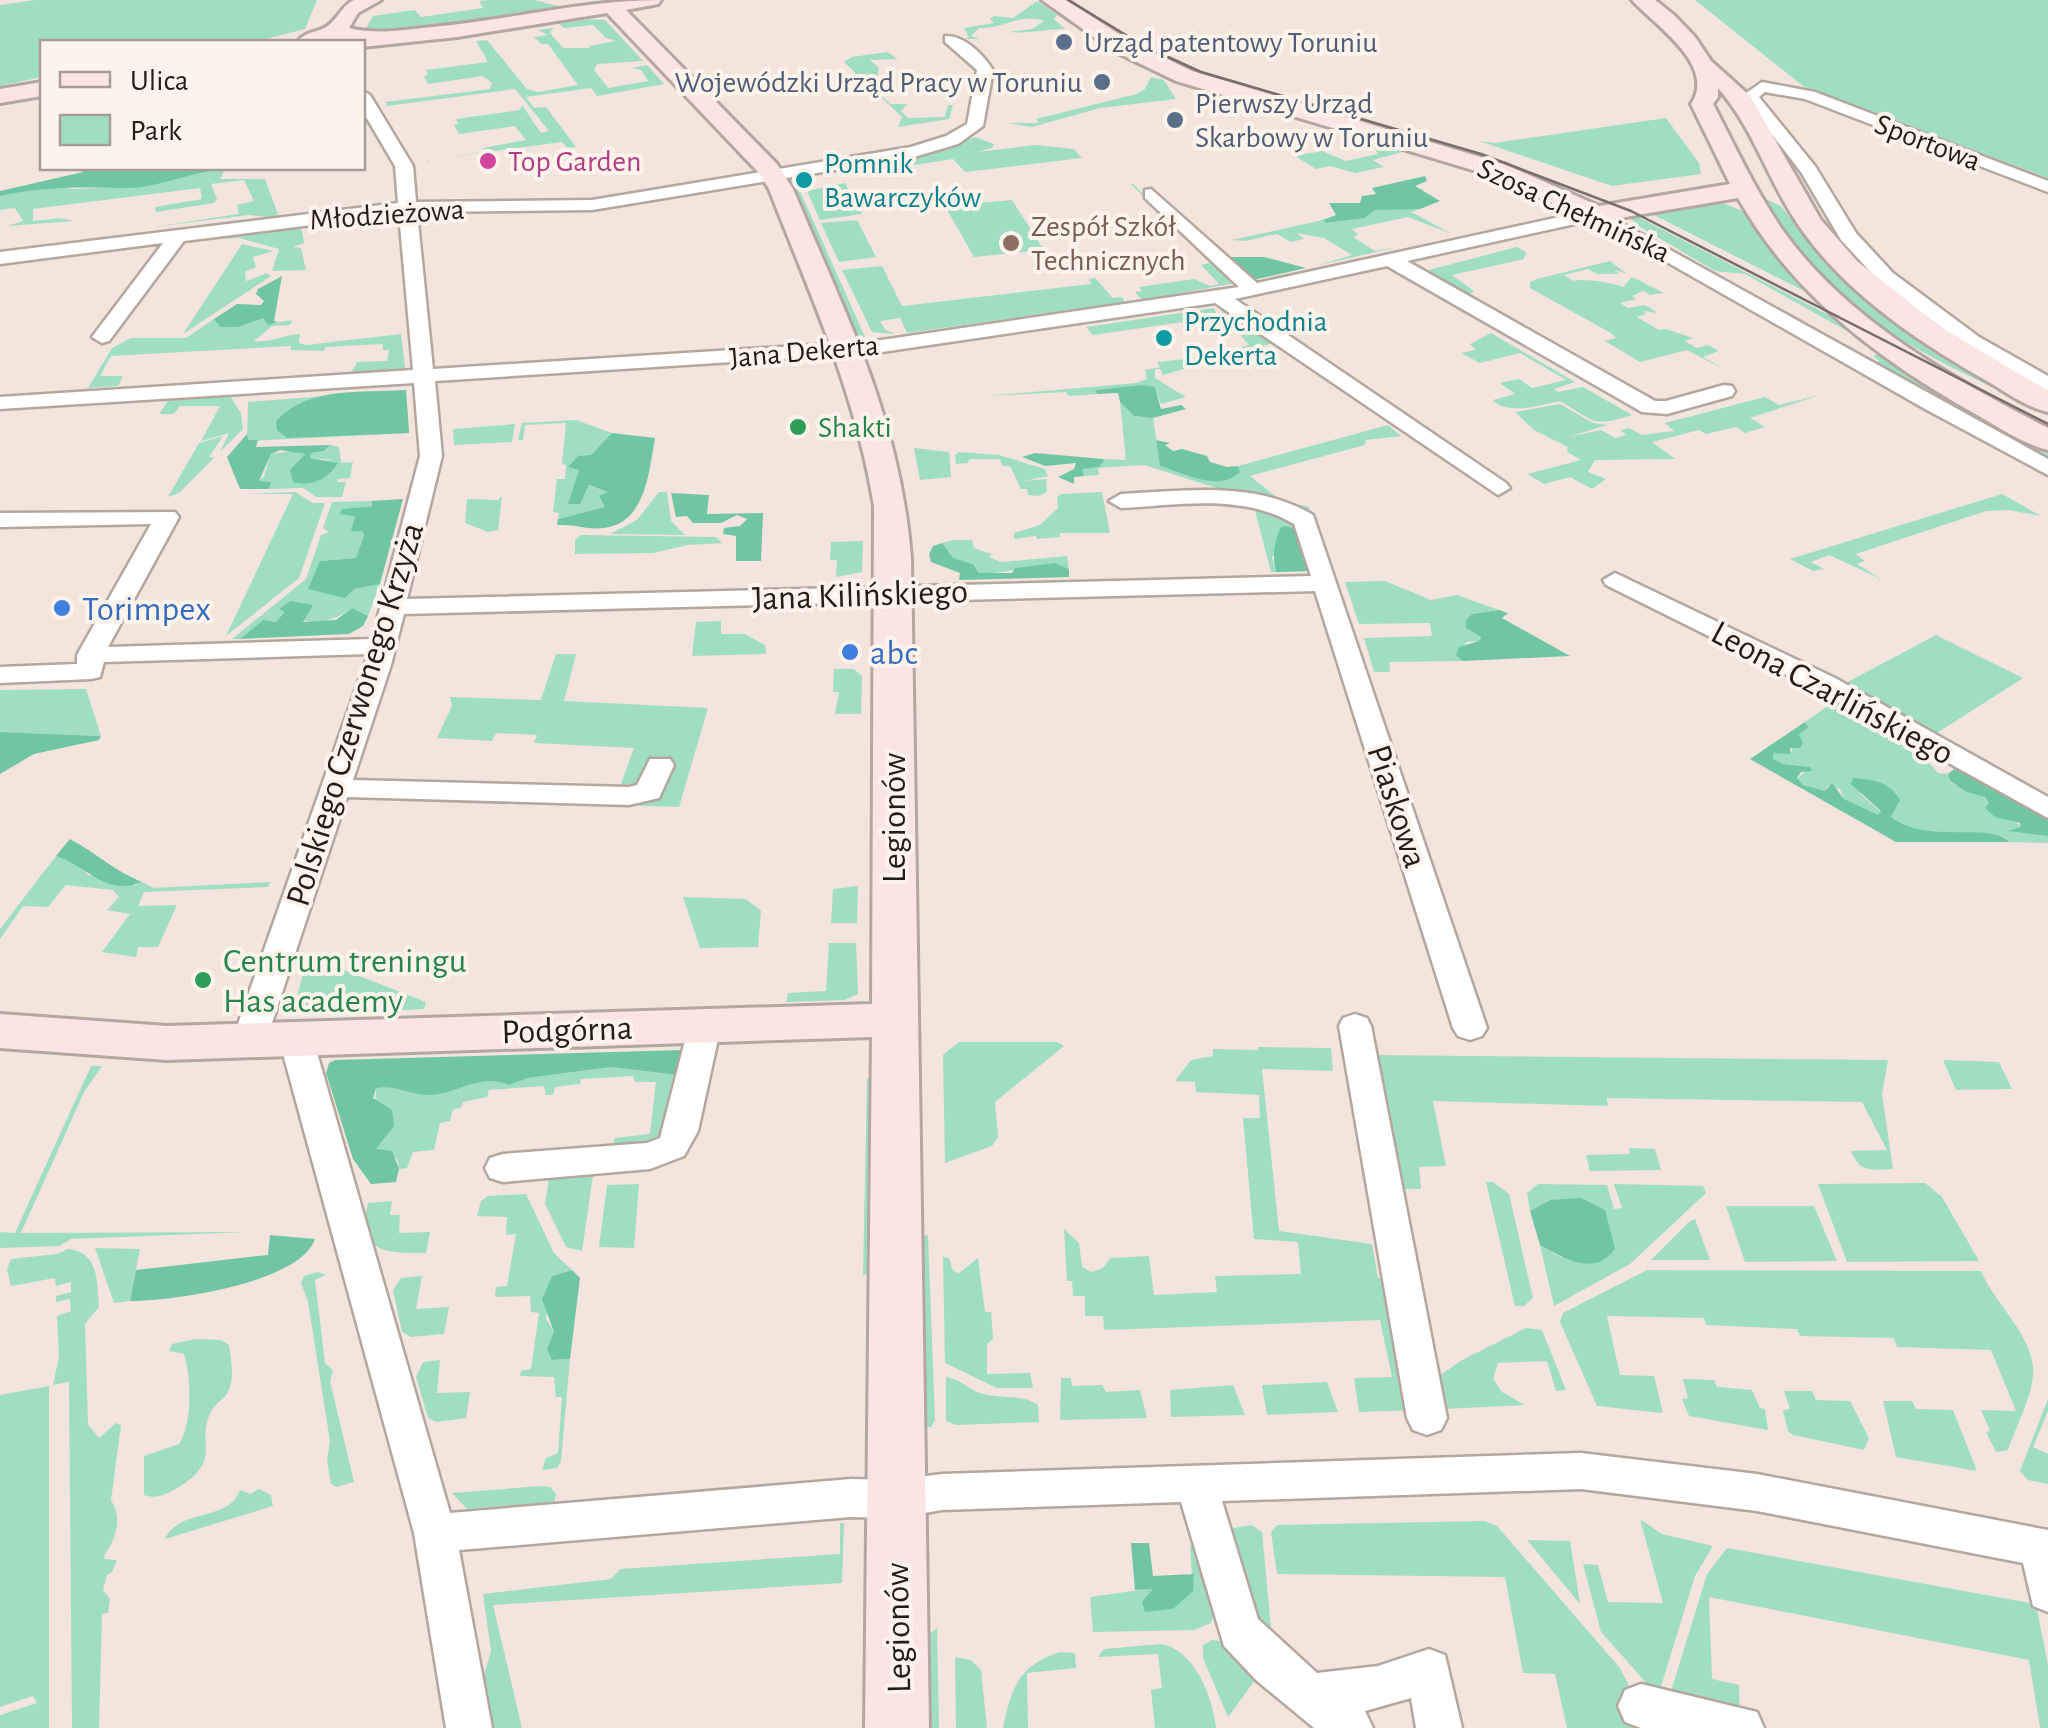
<svg xmlns="http://www.w3.org/2000/svg" width="2048" height="1728" viewBox="0 0 2048 1728" font-family="'Alegreya Sans',sans-serif">
	<style>
		.green { fill: #a0dec2 }
		.forest { fill: #70c6a2 }
		.lines { fill: none; stroke-linecap: round; stroke-linejoin: round }
		.street-casing { stroke: #b4a79d; stroke-width: 5 }
		.secondary-casing { stroke: #b4a79d; stroke-width: 6 }
		.street { fill: #fff; fill-rule: evenodd }
		.secondary { fill: #fbe4e4; fill-rule: evenodd }
		.tram { stroke: #776f68; stroke-width: 2.5 }
		.service-dot { fill: #5c6f8a; stroke: #fef3eb; stroke-width: 4 }
		.hotel-dot { fill: #d1479c; stroke: #fef3eb; stroke-width: 4 }
		.culture-dot { fill: #0f9aa8; stroke: #fef3eb; stroke-width: 4 }
		.education-dot { fill: #8d6e63; stroke: #fef3eb; stroke-width: 4 }
		.leisure-dot { fill: #2e9e5b; stroke: #fef3eb; stroke-width: 4 }
		.shop-dot { fill: #3f7fe0; stroke: #fef3eb; stroke-width: 4 }
		.labels { text-anchor: middle; stroke-width: 8; stroke-linejoin: round; paint-order: stroke }
		.far-service-label { font-size: 30px; fill: #4e5e75; stroke: #fef3eb; text-anchor: start }
		.far-street-label { font-size: 30px; fill: #211d19; stroke: #fef3eb }
		.far-hotel-label { font-size: 30px; fill: #b23c85; stroke: #fef3eb; text-anchor: start }
		.far-culture-label { font-size: 30px; fill: #0d838f; stroke: #fef3eb; text-anchor: start }
		.far-education-label { font-size: 30px; fill: #785e54; stroke: #fef3eb; text-anchor: start }
		.far-leisure-label { font-size: 30px; fill: #27864d; stroke: #fef3eb; text-anchor: start }
		.street-label { font-size: 35px; fill: #211d19; stroke: #fef3eb }
		.shop-label { font-size: 35px; fill: #366cbe; stroke: #fef3eb; text-anchor: start }
		.leisure-label { font-size: 35px; fill: #27864d; stroke: #fef3eb; text-anchor: start }
	</style>
	<rect width="100%" height="100%" fill="#f3e5db"/>
	<path class="green" d="M35 0H317L305 29 254 42H42V77L0 86V5Z
		M489 0H534L566 8 427 28 365 30 373 16 415 10 421 17 483 8 479 1Z
		M1695 0H2048V178L1803 86Z
		M1037 1 1057 15 1054 19 1065 29C1044 29 1030 34 1008 32L1032 29 1044 21C1021 12 1002 30 979 28L971 36 980 39H963L969 38 964 28 994 23 990 19 994 16 1013 18Z
		M590 19 605 20 643 61 597 64 594 70 608 88 648 81 641 70 631 68 647 65 664 84 597 96 591 88 526 97 534 108 546 107 576 147 568 148 562 142 422 161 485 152 483 148 526 140 515 126 459 134 454 125 458 124 456 119 520 110 522 105 541 133 549 131 515 89 387 106 385 102 490 89 492 83 483 76 428 84 424 76 428 74 426 70 488 62 476 41 487 40 527 89 538 92 578 85 548 44H541L534 37 548 35 538 30 553 28 550 33 563 48H591L589 46 616 41 606 38 593 25 564 28 559 24Z
		M887 52 898 59 870 60 879 68 875 89 890 104H907L901 111 908 118 945 117 948 105H953L949 119 898 127 902 117 844 62 852 57Z
		M1151 77 1164 80 1176 99 1100 108 1032 127 1007 123H1039L1036 119 1137 94 1145 89Z
		M1666 118 1699 163 1701 174 1612 186 1479 141 1494 143Z
		M975 137 994 144 992 148 977 152 1036 145 1074 149 1082 158 965 172 953 159 915 165 909 158Z
		M1358 137 1406 151 1373 160 1384 167 1355 173 1330 166 1316 169 1295 156 1322 151 1346 161 1378 154 1375 148 1365 145 1368 142 1352 139Z
		M239 168 224 171 220 179H265L278 214 274 218 249 215 153 227 239 214 237 205 254 201 244 180 211 184 217 199 214 203 156 212 155 207 202 199 200 188 33 209V221L60 218 74 221 7 226 23 221 15 208 0 210V196L54 185 72 189 135 187 199 171Z
		M795 180 865 337 859 338 792 188Z
		M845 183 862 214 820 220 807 191Z
		M1131 184H1133L1236 283 1142 300 1135 292 1142 291 1139 287 1194 279 1210 286 1219 284 1201 265 1210 263Z
		M1763 198 1781 206 1810 245 2048 409V414C1931 357 1829 319 1763 198Z
		M1012 200 1044 250 974 257 945 206Z
		M1701 201 1723 203 1745 212 1784 265 1816 297 1648 212Z
		M1391 207 1420 209 1411 212 1452 234 1408 217 1352 229 1358 235 1353 237 1375 251 1398 247 1319 265 1352 255 1324 238 1297 233 1304 239 1291 242 1277 234 1245 241 1232 240 1323 220 1326 223 1365 218 1375 210Z
		M1636 216 1852 327 1971 408 2048 454V460L1875 363 1879 361 1873 356 1881 353 1879 349 1745 274 1715 271 1637 225 1631 219Z
		M857 220 876 257 839 262 821 223Z
		M301 226 304 243 293 247 301 248 306 270 272 271 279 249 239 238 202 240Z
		M242 244 273 251 253 257 256 267 245 272 246 281 267 273 271 276 183 334Z
		M1517 247 1526 252 1524 259 1452 275 1474 291 1470 294 1500 312 1425 271Z
		M1610 261 1627 274 1615 270 1619 274H1597L1588 269 1564 275 1573 281C1584 278 1613 283 1623 287L1632 277 1664 293 1650 295 1643 291 1632 296 1636 299 1620 303 1628 308 1645 305 1658 313 1644 311 1646 314 1637 317 1659 330 1666 329 1693 338 1685 341 1697 348 1708 345 1719 351 1703 357 1729 372 1687 350 1640 362 1605 341 1616 338 1611 333 1530 288V282L1537 279Z
		M882 266 902 306 1091 284 1089 279 1095 278 1113 298 1122 297 1125 302 907 333 900 318 880 321 885 330 895 334 872 332 842 270Z
		M1222 307 1273 343 1163 375 1160 369H1155V378L1186 397 1161 404 1155 387 1095 390 1097 394 1069 396 1066 392 986 396 1136 383 1147 379 1145 370 1160 367 1157 362 1205 357 1249 345 1222 315Z
		M1214 308 1218 317 1093 335 1086 327Z
		M263 318 276 323 292 320 290 325 272 326 254 341C272 343 282 335 300 334L299 343 306 345 401 334 405 368 351 373 357 362 387 361 389 350H383V344L325 347 324 351 291 350V346L111 356 100 376H123L118 386 88 388 112 348 131 338H186L214 319Z
		M1491 333 1575 382 1554 389 1558 392 1583 387 1632 415C1593 427 1597 423 1560 401 1538 406 1506 415 1493 400L1515 394 1500 383 1519 379 1532 388 1566 380 1520 353 1480 363 1461 353 1476 350 1470 344Z
		M406 390 409 433 247 441 248 402Z
		M1820 395 1750 418 1765 427 1745 433 1736 427 1706 434 1699 430 1652 442 1675 459 1595 460 1588 472 1606 479 1592 489 1570 477 1544 484 1527 474 1581 460 1567 452 1568 447 1534 430 1515 412 1560 404 1593 423 1607 425 1568 437 1601 430 1615 438 1626 435 1621 430 1629 428 1642 435 1674 431 1665 423 1765 397 1779 405Z
		M230 396 241 413 243 429 220 452 229 433 201 441 220 406H180L174 414H159L168 401Z
		M1120 402 1134 416 1153 418 1160 466 1191 474 1240 472 1238 466 1388 425 1401 436 1366 440 1365 445 1250 476 1280 500 1309 507 1311 518 1144 465 1098 468 1099 475 1084 476 1082 469 1099 467 1103 459 1126 460Z
		M576 420 612 433 591 455 569 467 579 469 577 482 610 492 605 507 558 519 559 513 553 512 557 479H565L566 465 562 464 566 423 525 425 523 440H518L522 423Z
		M515 424 512 442 454 445 453 429Z
		M223 436 209 457 214 458 179 493 168 497 199 443Z
		M330 445 339 447 341 463 353 462 350 478 337 479V482H346L342 497H316L303 488 269 489 271 482H258L264 476 271 454 298 450 305 455 301 462 333 460 310 458V453L324 451Z
		M914 448 949 452 951 477 920 480Z
		M959 452 999 455 1045 469 1048 476 1024 481 1046 479 1047 492 1039 496 1028 495 1027 489H1021L1010 466H1002L1000 459H969L968 463 956 464 955 455Z
		M295 492 313 503H325L299 578 226 636 293 494H251Z
		M659 492H667L671 521 685 535 610 534 637 520Z
		M1102 492 1110 533H1060V537L1037 539 1036 536 1014 539V533L1040 525 1058 508 1057 497 1062 494Z
		M2002 494 2041 516 2009 510 1986 511 1856 554 1865 561 1857 564 1881 579 1829 555 1811 562 1824 569 1813 571 1790 559Z
		M502 496 498 530 488 532 465 523 467 499 498 500Z
		M372 501 373 506 342 509 341 514 355 515 364 535 356 558 320 561 354 589 380 584 368 616 352 608C330 624 308 627 286 612L276 622 263 620 240 639H232L306 579 321 535 329 532 323 528 332 502Z
		M1254 507 1293 518 1302 532 1272 557 1276 572H1271Z
		M581 535 716 537 722 543 688 545 653 553 575 554V540Z
		M954 540H972L974 548 992 554 989 557 1001 562 1067 556 1069 569C1043 557 1009 576 979 573L973 564 952 558 942 543Z
		M863 541 862 572 836 577 837 560H830L831 542Z
		M1385 581 1431 600 1457 595 1499 610 1472 614 1467 628 1481 636 1479 641 1467 642 1456 655 1463 661 1389 662 1390 672H1374L1364 638 1432 636 1430 623 1359 624 1345 582Z
		M721 621V634H745L765 645 766 654 692 656 696 622Z
		M1936 635 2023 678 1937 733 1844 684Z
		M556 654H576L564 701 708 708 679 807 610 805C650 791 657 825 674 761L651 760 639 783 616 786 621 784 634 748 534 743 537 735 496 733 492 741 437 738 452 706 450 697 541 700Z
		M834 669H854L862 676 861 714H835L839 692H833Z
		M86 689 101 736 0 732V690Z
		M1838 699 1897 732 1915 755 1924 757 1938 773 1948 774 1950 782C1961 788 1978 792 1987 799 2006 817 2022 830 2048 836V843L2010 842 2005 837C1966 831 1925 842 1891 818L1892 810 1858 792 1881 812 1878 816 1844 799 1840 789 1827 785 1826 791C1815 792 1804 787 1797 779L1810 767 1783 764 1773 759 1774 753H1791L1798 734 1807 728 1805 722Z
		M56 856 78 863 88 875 136 885 142 882 154 888 270 882 268 887 144 892 138 906 177 905 158 947H138L136 957 102 952 130 914 107 910 119 897 113 890 66 885 48 907 23 906 0 939V929Z
		M858 886 857 923H831L833 889Z
		M683 897 746 899 761 911 758 947 700 948Z
		M829 943H856L858 994 845 1000 786 1002 788 993 826 991Z
		M308 956 426 1002 424 1009 324 1014 301 1008 297 996Z
		M959 1042H1057L1064 1046 995 1102 998 1137 992 1146 945 1163 943 1055Z
		M1258 1047 1331 1048 1333 1071 1262 1069 1279 1231 1372 1244 1378 1278 1397 1279 1414 1410 1359 1412 1354 1378 1392 1377 1380 1320 1104 1330 1103 1316H1085V1296H1073L1072 1281H1067L1064 1229 1079 1243 1082 1267 1092 1272 1103 1268 1110 1258 1149 1256 1154 1295 1217 1292 1215 1276 1301 1274 1298 1242 1254 1239 1243 1118H1260L1259 1095 1196 1092 1195 1082 1175 1081 1191 1060 1213 1056V1049L1258 1050Z
		M1372 1055 1888 1060 1882 1094 1893 1169C1871 1170 1860 1173 1851 1151L1887 1150 1862 1102 1607 1098 1608 1106 1433 1101 1446 1166 1419 1167 1421 1189H1396Z
		M1943 1060 1999 1062 2012 1089 1956 1090Z
		M91 1066H102L84 1092 21 1233 248 1232 71 1239 59 1246 0 1248V1232L15 1233Z
		M611 1067 677 1075 665 1133 650 1142 613 1148 615 1138 650 1134 656 1082H635L633 1076 581 1079 580 1084 555 1087 553 1095H546L544 1086 489 1090 487 1097 463 1102 461 1108 453 1109 450 1121 440 1123 434 1150 413 1152 407 1168 399 1169 397 1159 375 1149 376 1088C400 1085 410 1096 431 1095 460 1093 479 1073 509 1085L528 1078Z
		M872 1077 871 1272 863 1275 867 1079Z
		M1629 1148 1655 1149 1661 1170 1590 1171 1586 1155 1630 1154Z
		M593 1175 582 1251 566 1247 545 1204 549 1179Z
		M1486 1182H1493L1509 1194 1533 1298 1524 1306H1515Z
		M1925 1183 1942 1197 1979 1261 1847 1262 1818 1184Z
		M639 1184 634 1248 599 1247 607 1185Z
		M1538 1184 1607 1185 1614 1209 1622 1208 1614 1184 1703 1186 1706 1193 1630 1264 1554 1306 1540 1245 1562 1258 1550 1200 1530 1211 1527 1193Z
		M526 1194 554 1253 572 1270 552 1276 546 1318 554 1332 552 1360 570 1359 561 1461 557 1468 542 1470 546 1458 558 1453 562 1397H556L554 1377 520 1376 521 1371 531 1369 539 1313 531 1312 530 1296 495 1297 496 1287 507 1286 516 1234 506 1235 507 1217 477 1216 481 1201 488 1196Z
		M392 1201 390 1215H400L399 1233 430 1232 426 1253C387 1253 356 1254 368 1203Z
		M1726 1206H1814L1837 1261 1745 1262Z
		M1695 1219 1710 1260H1651L1690 1221Z
		M928 1235 935 1420 931 1427H923L918 1237Z
		M95 1248 140 1249 130 1301 114 1303Z
		M68 1249C99 1252 97 1281 99 1307L85 1324 88 1424 99 1438 116 1423 121 1425 111 1500C123 1519 116 1538 104 1556L105 1559 117 1560 112 1572 107 1575 103 1590 110 1599 108 1613 102 1614 99 1728H72L69 1382 53 1385 59 1357 57 1316 71 1311 70 1299 56 1302V1296L71 1292V1282L56 1286 55 1278 11 1286 7 1269 11 1259 57 1254Z
		M943 1257 949 1258 953 1271 959 1273 978 1258 985 1312H991L993 1339 987 1344V1374L1030 1373 1033 1388H997L945 1363Z
		M1647 1270 1981 1271C1994 1302 2030 1333 2033 1367 2035 1392 2016 1426 2008 1450L1996 1452 1986 1432 1990 1431 1981 1410 2016 1411 1991 1350 1897 1347 1894 1338 1800 1336 1797 1329 1706 1325 1704 1318 1607 1316 1620 1375 1654 1376 1663 1413 1597 1406 1560 1322 1563 1313Z
		M318 1272 326 1275 315 1280 325 1363 333 1371 330 1381 354 1482 336 1487 331 1484 327 1461 330 1441 308 1302 301 1283 304 1276Z
		M422 1276 416 1309 449 1307 444 1334 411 1337 402 1332 393 1290 401 1278Z
		M1526 1328 1542 1330 1566 1390 1556 1391 1547 1361 1498 1363 1493 1379 1502 1392 1525 1405 1444 1409 1432 1381 1462 1360Z
		M195 1339 221 1340 229 1345C231 1360 235 1378 228 1392 224 1399 216 1403 212 1410 193 1444 227 1460 174 1490 164 1495 155 1499 144 1495V1456L179 1444C193 1423 191 1377 184 1354L169 1351 172 1344Z
		M440 1360 437 1393 470 1392 466 1418 436 1422 428 1418 416 1377 423 1362Z
		M946 1377C959 1379 963 1385 975 1391 996 1401 1019 1392 1038 1405L1039 1422 956 1425 946 1421Z
		M1061 1378H1071L1072 1386 1102 1385 1106 1392 1140 1390 1147 1418 1060 1420Z
		M1683 1379 1714 1380 1717 1387 1752 1390 1760 1408 1765 1409 1768 1430 1689 1416 1682 1399 1688 1398Z
		M1327 1382 1338 1412 1267 1415 1262 1385Z
		M1233 1385 1245 1415 1171 1417 1170 1390Z
		M49 1386V1728H0V1715L37 1703 33 1696 0 1707V1395Z
		M1784 1391H1812L1816 1400 1850 1401 1869 1438 1864 1450 1793 1435 1788 1431 1783 1410 1790 1409Z
		M2048 1399V1411L2033 1447 2048 1454V1484L2028 1480 2020 1471Z
		M1883 1401H1912L1916 1409 1953 1410 1977 1471 1896 1457Z
		M541 1486 550 1487 556 1494 554 1503 467 1509 452 1493Z
		M259 1489 271 1495 273 1506 165 1539C180 1507 228 1523 240 1490L250 1494Z
		M1640 1519 1662 1534 1713 1546 1695 1576 1658 1696 1601 1632 1583 1564 1598 1565 1608 1602 1663 1603Z
		M1484 1521 1497 1526 1620 1668 1631 1690 1639 1728H1567L1555 1674 1523 1673 1505 1577 1277 1574 1271 1532 1277 1525Z
		M840 1523H844L842 1583 493 1605 522 1728H490L482 1681 491 1651 483 1594 611 1579 620 1569 840 1554Z
		M1252 1525 1262 1532 1272 1639 1247 1601 1228 1529Z
		M1527 1540 1570 1541 1580 1604Z
		M1190 1546H1198L1216 1606 1211 1623 1194 1630 1093 1632 1090 1597 1154 1588 1193 1591Z
		M1727 1548 2036 1604 2048 1665V1728H2040L2029 1660 1709 1597 1712 1679 1739 1685 1740 1714 1669 1698 1707 1574Z
		M937 1628 939 1728H928L926 1637Z
		M1212 1640 1229 1642 1258 1676 1228 1717 1203 1658V1645Z
		M1161 1644C1194 1649 1213 1697 1216 1728H1155L1151 1690 1162 1688 1158 1654 1098 1657 1104 1649Z
		M1060 1652 1075 1653 1076 1668 1027 1673 1028 1728H1003C1011 1688 1019 1665 1060 1652Z
		M955 1657 971 1660 981 1670 987 1728H956Z"/>
	<path class="forest" d="M79 168 95 169 227 168C197 171 153 189 125 188 81 187 44 186 0 196V191L83 172Z
		M1425 176 1427 181 1415 186 1440 201 1420 209 1375 210 1365 218 1326 223 1323 220 1336 215 1329 203H1360L1362 196 1376 194 1372 188Z
		M1227 257H1264L1306 268 1253 280Z
		M282 276 274 321 278 322 268 325 263 318 238 327H220L214 319 237 304 261 305 264 301 256 294 258 289Z
		M1142 385 1155 387 1161 409 1181 405 1186 409 1153 418 1134 416 1120 402 1118 393 1097 394 1095 390Z
		M406 390 409 433 287 438 277 430 276 421C308 386 361 393 406 390Z
		M612 433 655 438C649 471 646 523 604 528 588 530 576 524 557 525L558 519 605 507 599 496 608 492 589 485 580 504H568L579 470 568 467 578 456 591 455Z
		M247 434 248 440H258L256 447 330 445 324 451 311 453 310 458 338 463C328 479 312 487 293 482L290 470 305 454 280 450 271 454 259 481 271 482 269 489H240L227 457Z
		M1156 440 1170 443 1165 445 1173 451 1182 449 1207 456 1210 462 1227 467 1238 466 1240 472C1217 493 1186 473 1160 466Z
		M1035 453 1103 459 1104 460 1099 467 1082 469 1084 476 1074 477V484L1058 477 1074 469 1076 463 1045 466 1022 457Z
		M671 493 709 495 707 514 763 513 761 561H736V536L723 534 724 528 740 526 747 519 737 515 721 523H693L687 516 676 517Z
		M403 499 380 584 354 589 345 598 308 589 320 561 356 558 364 535 362 531H351L355 516 340 514 342 509 372 506V501Z
		M1287 526 1302 532 1313 571 1276 572C1272 555 1274 543 1281 527Z
		M942 543 953 558 973 564 979 573H1012L1015 568 1055 563 1069 569V577L959 580 960 573 931 562 929 554 933 546Z
		M290 601 313 605 303 622 336 620 352 608 368 616 363 626 349 634 240 639 263 620 276 622 285 612 279 609Z
		M1499 610 1508 613 1502 618 1570 656 1463 661 1456 655 1459 647 1479 641 1481 637 1466 628V620L1472 614Z
		M1805 722 1808 728 1799 734 1803 743 1800 748H1790L1791 754 1774 753 1773 759 1783 764 1810 767 1812 771 1801 772 1797 778 1803 785 1825 791 1832 783 1844 799 1878 815 1881 811 1851 784 1853 778C1874 780 1889 781 1900 800L1891 817C1927 845 1988 821 2010 842H1896L1750 759Z
		M0 732 101 736 99 740 34 754 0 774Z
		M1958 766 2048 818V836L2008 831 2021 827 2020 823 1995 817 1985 808 1989 803 1985 797 1967 792 1950 781 1948 774Z
		M70 839C95 852 116 872 142 882 105 897 88 866 56 856Z
		M682 1050 677 1075 611 1067 528 1078 509 1085C479 1073 460 1093 431 1095 410 1096 400 1085 376 1088L373 1098 392 1110 394 1126 376 1149 392 1151 399 1169 396 1182 371 1184 353 1159 326 1073 329 1063 335 1060Z
		M1581 1198 1605 1210 1615 1249C1594 1277 1565 1259 1540 1245L1530 1211 1550 1200Z
		M270 1235 315 1239C300 1283 173 1301 130 1301L136 1270 268 1255Z
		M572 1270 580 1278 570 1359 552 1360 547 1349 554 1332 542 1299 552 1276Z
		M1131 1543H1149L1153 1576 1194 1574 1193 1591 1173 1609 1145 1612 1142 1602 1153 1589 1135 1590Z"/>
	<g class="lines">
		<g class="street-casing">
			<path id="street" d="M945 36C964 35 983 54 993 70L983 126 958 144 914 157 592 210 417 212 433 369 875 341 1239 287 1145 198V190L1151 189 1257 283 1596 209 2048 459V475L1927 410 1593 220 1407 261 1655 401H1666L1724 385 1732 386 1735 391 1732 396 1667 414 1642 412 1387 266 1235 299 1506 483 1510 488 1498 495 1215 303 875 353 435 381 442 456 407 599 1311 576 1294 524C1242 493 1179 505 1121 508L1109 501 1121 494C1187 491 1254 480 1313 515L1487 1028 1482 1036 1470 1040 1458 1036 1453 1028 1315 591 404 614 391 665 353 780 629 787 637 785 650 759H670L674 765 659 798 629 805 347 797 266 1041 261 1049 249 1053 237 1049 232 1041 368 654 104 662 100 677 91 679 0 683V667L77 664V655L151 524 0 527V513L175 512 179 517 108 647 372 639 420 456 414 383 0 409V397L413 370 399 214 184 241 109 341 102 343 92 337 163 243 0 264V252L398 203 395 166 362 110V90L370 95 413 166 416 202 592 200 911 147 946 136 967 124 977 70 945 42Z
				M1762 82 1815 92 2048 181V192L1805 99 1765 92 1759 97 1815 166 1856 233 1893 273 1979 337 2048 376V391L1965 345 1879 281 1841 240 1801 172 1742 96Z
				M1615 573 1835 678 2048 797V818L1817 690 1606 585 1603 580Z
				M705 1013 717 1017 721 1025 698 1131 684 1156 650 1169 503 1182 490 1178 485 1168 490 1158 503 1154 647 1143 660 1138 689 1025 693 1017Z
				M1355 1014 1367 1018 1371 1026 1447 1418 1441 1430 1427 1435 1413 1430 1407 1418 1339 1026 1343 1018Z
				M296 1027 308 1031 313 1039 450 1513 851 1479 895 1480 942 1474 1581 1453 1757 1474 2048 1530V1612L2033 1606 2023 1563 1757 1511 1581 1489 1222 1501 1258 1619 1317 1673 1378 1666 1429 1649 1445 1655 1462 1728H1416L1411 1698 1365 1711 1373 1728H1314L1256 1680 1224 1646 1181 1502 942 1510 895 1518 851 1517 459 1550 492 1728H446L414 1533 279 1039 284 1031Z
				M1641 1684 1757 1712 1764 1728H1641L1625 1722 1618 1706 1625 1690Z"/>
		</g>
		<g class="secondary-casing">
			<path id="secondary" d="M354 0H381L358 13 349 28C377 35 403 30 432 27 509 20 584 0 661 0L658 4 626 10 777 164 793 189C846 316 900 418 911 558L929 1728H865L872 1037 167 1060 0 1048V1014L167 1026 872 1004 874 506C856 394 810 294 769 189L759 173 607 13 457 37 362 47V42L338 39 297 42C306 30 322 33 331 23 341 14 342 6 354 0Z
				M1042 0H1066L1130 41 1192 71 1504 164 1599 206 1730 184 1691 104C1718 65 1652 23 1632 0H1655L1674 15 1695 37 1711 61 1750 96 1821 220 1857 261 1939 326 2048 391V412C2026 407 2006 392 1987 381 1917 341 1845 293 1799 226 1768 181 1754 129 1718 88V97L1713 104C1736 148 1756 192 1784 232 1849 322 1952 378 2048 428V450C2024 444 2001 429 1979 416 1882 362 1794 297 1738 198L1596 222 1587 219 1486 174 1176 81 1114 51Z
				M42 82V96L0 103V89Z"/>
		</g>
		<use href="#street" class="street"/>
		<use href="#secondary" class="secondary"/>
		<path class="tram" d="M1068 0 1144 46 1201 72 1481 154 1631 211 2048 424"/>
	</g>
	<g class="service-dot">
		<circle cx="1064" cy="42" r="10"/>
		<circle cx="1102" cy="82" r="10"/>
		<circle cx="1175" cy="120" r="10"/>
	</g>
	<circle class="hotel-dot" cx="488" cy="161" r="10"/>
	<g class="culture-dot">
		<circle cx="804" cy="180" r="10"/>
		<circle cx="1164" cy="338" r="10"/>
	</g>
	<circle class="education-dot" cx="1011" cy="243" r="10"/>
	<g class="leisure-dot">
		<circle cx="798" cy="427" r="10"/>
		<circle cx="203" cy="980" r="10"/>
	</g>
	<g class="shop-dot">
		<circle cx="62" cy="608" r="10"/>
		<circle cx="850" cy="652" r="10"/>
	</g>
	<g class="labels">
		<g class="far-service-label">
			<text x="1084" y="52">Urząd patentowy Toruniu</text>
			<text x="1082" y="92" text-anchor="end">Wojewódzki Urząd Pracy w Toruniu</text>
			<text x="1195" y="113">Pierwszy Urząd<tspan x="1195" dy="34">Skarbowy w Toruniu</tspan></text>
		</g>
		<g class="far-street-label">
			<text transform="translate(1928 142) rotate(21)" y="10">Sportowa</text>
			<text transform="translate(1574 210) rotate(25)" y="10">Szosa Chełmińska</text>
			<text transform="translate(387 214) rotate(-4)" y="10">Młodzieżowa</text>
			<text transform="translate(804 351) rotate(-5)" y="10">Jana Dekerta</text>
		</g>
		<g class="far-hotel-label">
			<text x="508" y="171">Top Garden</text>
		</g>
		<g class="far-culture-label">
			<text x="824" y="173">Pomnik<tspan x="824" dy="34">Bawarczyków</tspan></text>
			<text x="1184" y="331">Przychodnia<tspan x="1184" dy="34">Dekerta</tspan></text>
		</g>
		<g class="far-education-label">
			<text x="1031" y="236">Zespół Szkół<tspan x="1031" dy="34">Technicznych</tspan></text>
		</g>
		<g class="far-leisure-label">
			<text x="818" y="437">Shakti</text>
		</g>
		<g class="street-label">
			<text transform="translate(860 594) rotate(-2)" y="12">Jana Kilińskiego</text>
			<text transform="translate(1833 692) rotate(28)" y="12">Leona Czarlińskiego</text>
			<text transform="translate(354 714) rotate(-73)" y="12">Polskiego Czerwonego Krzyża</text>
			<text transform="translate(1398 806) rotate(72)" y="12">Piaskowa</text>
			<text transform="translate(893 818) rotate(-90)" y="12">Legionów</text>
			<text transform="translate(567 1029) rotate(-2)" y="12">Podgórna</text>
			<text transform="translate(897 1628) rotate(-91)" y="12">Legionów</text>
		</g>
		<g class="shop-label">
			<text x="82" y="620">Torimpex</text>
			<text x="870" y="664">abc</text>
		</g>
		<g class="leisure-label">
			<text x="223" y="972">Centrum treningu<tspan x="223" dy="40">Has academy</tspan></text>
		</g>
	</g>
	<rect x="40" y="40" width="325" height="130" fill="#fef3eb" stroke="#a69d97" stroke-width="2.5"/>
	<rect x="60" y="72" width="50" height="15" fill="#fbe4e4" stroke="#a69d97" stroke-width="2.5"/>
	<text x="130" y="90" font-size="30" fill="#211d19">Ulica</text>
	<rect x="60" y="115" width="50" height="30" fill="#a0dec2" stroke="#a69d97" stroke-width="2.5"/>
	<text x="130" y="140" font-size="30" fill="#211d19">Park</text>
</svg>
